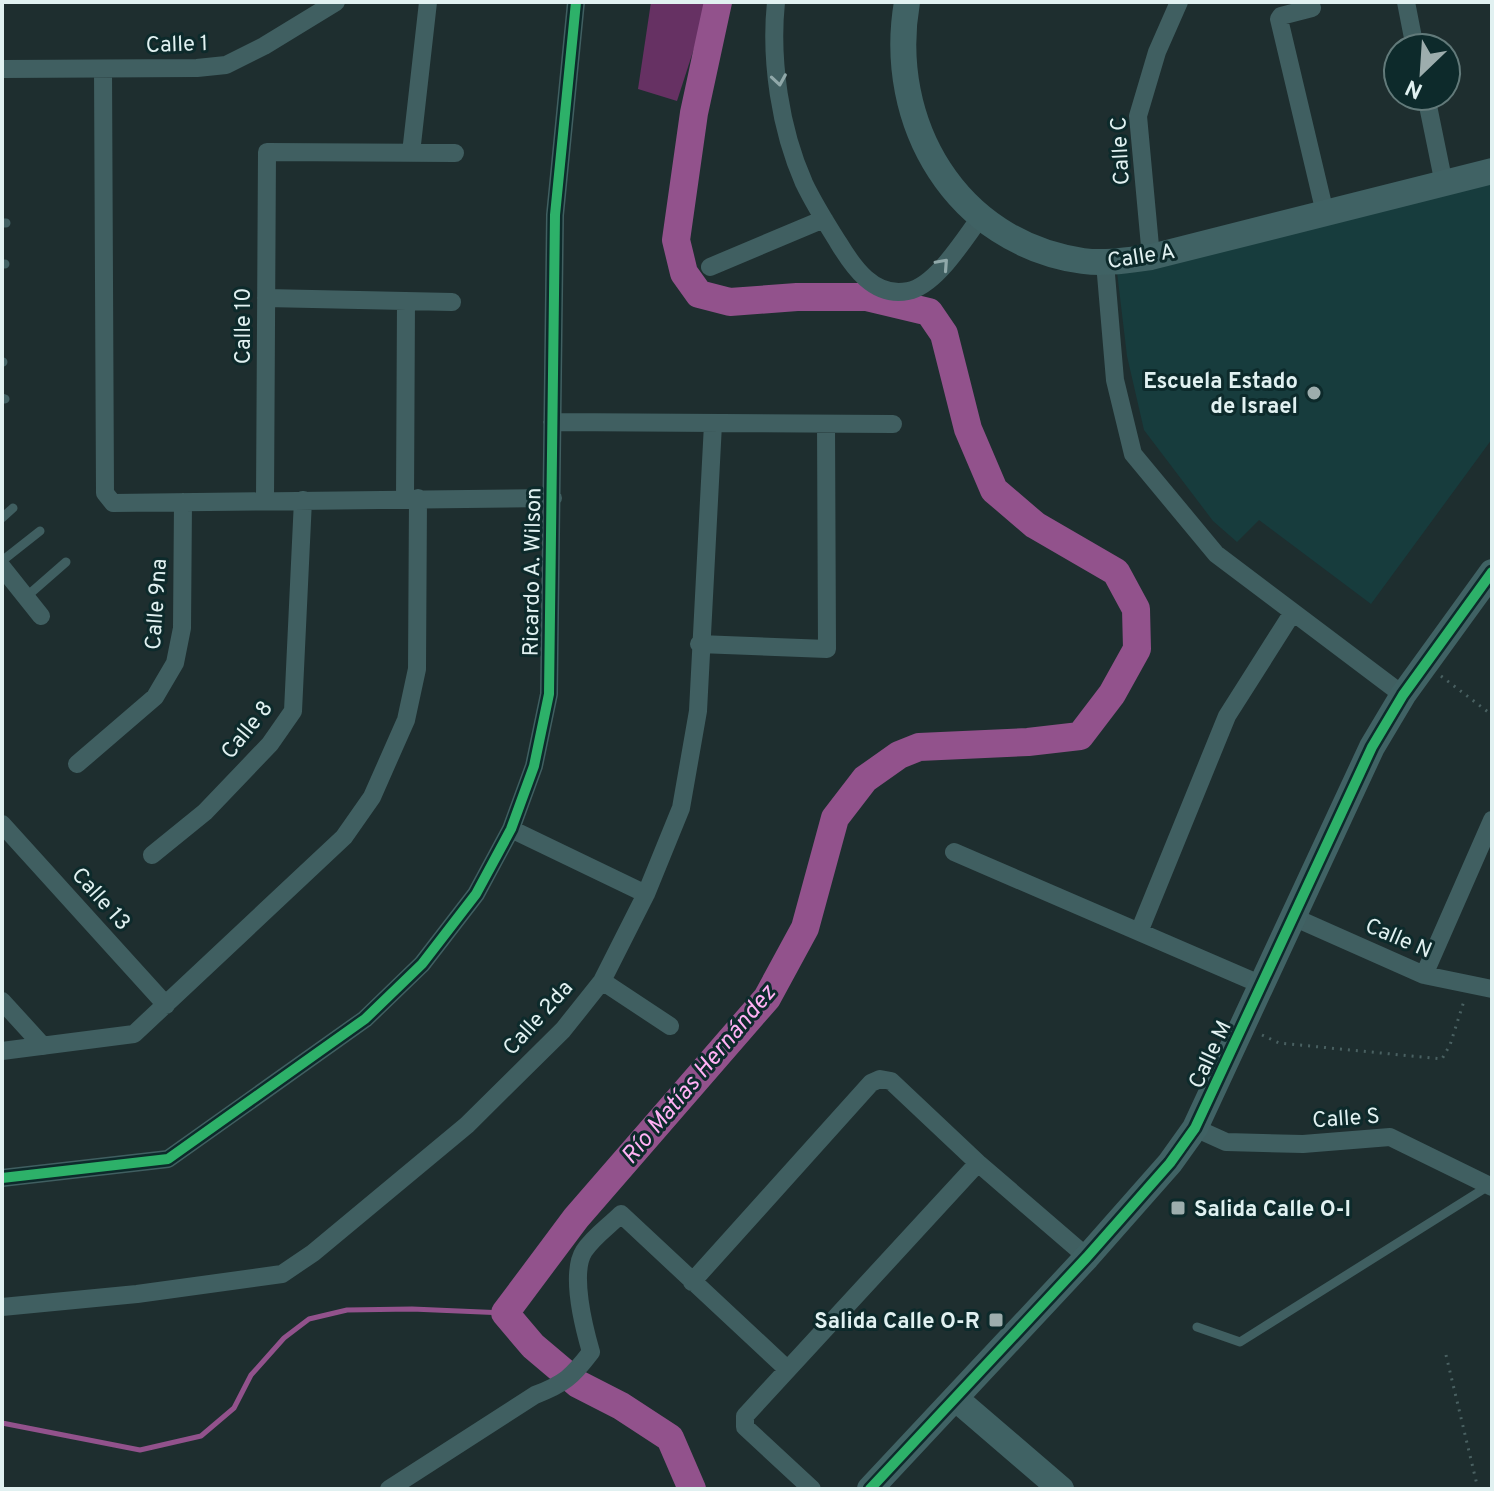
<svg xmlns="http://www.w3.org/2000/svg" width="1494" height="1491" viewBox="0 0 1494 1491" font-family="Overpass,sans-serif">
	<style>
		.built { fill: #173c3d }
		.green { fill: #663163 }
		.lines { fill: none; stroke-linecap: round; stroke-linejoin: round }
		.stream { stroke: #92528c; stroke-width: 5 }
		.river { stroke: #92528c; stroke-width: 28 }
		.path { stroke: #496061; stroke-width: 3; stroke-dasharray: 2 6; stroke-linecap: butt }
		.lane { stroke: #405f61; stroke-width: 9 }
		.street { stroke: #405f61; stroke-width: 18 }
		.secondary { stroke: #406264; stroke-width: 26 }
		.cycleway-casing { stroke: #0d2a2b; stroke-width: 15 }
		.cycleway { stroke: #2db169; stroke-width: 10 }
		.oneway { stroke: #90a8a9 }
		.poi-dot { fill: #9dadad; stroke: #0d2a2b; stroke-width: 3 }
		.labels { text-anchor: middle; stroke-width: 6; stroke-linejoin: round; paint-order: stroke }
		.street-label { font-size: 22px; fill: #e1f1f1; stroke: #0d2a2b }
		.poi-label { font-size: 22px; font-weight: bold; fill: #e1f1f1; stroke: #0d2a2b; text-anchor: end }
		.water-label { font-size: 24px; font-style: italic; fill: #ffb1f4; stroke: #0d2a2b }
	</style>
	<rect width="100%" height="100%" fill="#1e2e2f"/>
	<path class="built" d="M1492 177V439L1371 604 1259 520 1237 542 1213 521 1144 430 1127 356 1117 272Z"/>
	<path class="green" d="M651 2H709L677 101 638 89Z"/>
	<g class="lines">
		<path class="stream" d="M2 1423 140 1450 201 1436 234 1408 251 1375 284 1338 309 1319 347 1310 412 1309 505 1313"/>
		<path class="river" d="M692 1489 670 1438 621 1406 578 1384 533 1346 505 1313 576 1218 767 998 805 928 835 818 865 779 899 755 919 747 1028 742 1080 736 1112 694 1137 649 1136 609 1116 572 1035 525 994 490 968 429 944 334 929 312 866 297H797L730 302 699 294 684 273 676 240 694 113 718 2"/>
		<path class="path" d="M1441 676 1492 715
			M1262 1035 1279 1043 1442 1059 1450 1045 1464 1001
			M1446 1355 1478 1489"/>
		<path class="lane" d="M2 223H6
			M2 264H5
			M2 362H3
			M2 398 5 399
			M2 518 13 508
			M2 561 40 531
			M26 597 66 562
			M1197 1327 1240 1342 1490 1185"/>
		<path class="street" d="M776 2C770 60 780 129 804 183 814 204 826 223 838 242 853 267 874 298 908 291 936 286 964 239 980 218
			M1406 2 1415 48
			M1312 8 1281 16 1279 19 1325 213
			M2 69 197 68 226 65 264 46 336 2
			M103 69 105 493 113 503 553 498
			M1426 96 1444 184
			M411 153 428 2
			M1151 257 1138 116 1157 52 1179 2
			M1105 263 1115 380 1133 454 1216 554 1403 695
			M710 267 824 219
			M266 298 452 302
			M552 422 893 424
			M405 498 406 301
			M265 500 267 152 455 153
			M2 567 41 616
			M699 644 827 649 826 424
			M77 764 155 697 175 663 182 628 183 502
			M2 824 166 1005
			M511 829 646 894
			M954 852 1262 985
			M152 855 205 812 270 744 293 711 303 500
			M1291 916 1424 975 1492 989
			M1139 932 1227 716 1293 612
			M1424 975 1492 820
			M602 981 670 1026
			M2 1001 43 1046
			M2 1051 134 1034 344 837 372 797 406 720 417 669 418 498
			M1195 1128 1226 1142 1303 1144 1390 1137 1492 1187
			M2 1178 168 1159 365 1019 422 964 476 894 511 829 534 766 549 694 555 215 576 2
			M692 1282 871 1083 880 1079 891 1081 978 1163 1087 1257
			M2 1307 137 1294 282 1274 313 1253 467 1125 563 1030 602 981 646 894 681 808 698 711 713 424
			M389 1489 535 1395C564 1384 572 1377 591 1352 584 1328 570 1273 584 1251 593 1237 609 1226 621 1214L787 1369
			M812 1489 745 1427V1416L978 1163"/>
		<path class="secondary" d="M907 2C886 123 956 243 1083 261 1106 264 1128 260 1151 257L1492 171
			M955 1398 1061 1489
			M870 1489 1087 1257 1170 1163 1195 1128 1372 747 1403 695 1492 572"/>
		<g class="cycleway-casing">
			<path id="cycleway" d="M2 1178 168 1159 365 1019 422 964 476 894 511 829 534 766 549 694 555 215 576 2
				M870 1489 1087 1257 1170 1163 1195 1128 1372 747 1403 695 1492 572"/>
		</g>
		<use href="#cycleway" class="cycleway"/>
	</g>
	<defs><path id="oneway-chevron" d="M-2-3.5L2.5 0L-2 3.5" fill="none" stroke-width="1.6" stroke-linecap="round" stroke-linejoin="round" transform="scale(2)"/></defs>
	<g class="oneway">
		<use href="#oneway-chevron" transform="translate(779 80) rotate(81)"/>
		<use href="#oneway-chevron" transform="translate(943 264) rotate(-48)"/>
	</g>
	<g class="poi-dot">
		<circle cx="1314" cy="393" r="8"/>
		<rect x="1170" y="1200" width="16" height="16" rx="4"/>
		<rect x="988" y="1312" width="16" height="16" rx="4"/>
	</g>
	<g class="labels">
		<g class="street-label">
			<text transform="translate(177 43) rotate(-2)" y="8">Calle 1</text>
			<text transform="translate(1119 151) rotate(-93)" y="8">Calle C</text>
			<text transform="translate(1141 255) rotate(-9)" y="8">Calle A</text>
			<text transform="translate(242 326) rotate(-90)" y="8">Calle 10</text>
			<text transform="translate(531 572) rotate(-89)" y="8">Ricardo A. Wilson</text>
			<text transform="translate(155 604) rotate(-86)" y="8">Calle 9na</text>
			<text transform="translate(246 729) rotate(-51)" y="8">Calle 8</text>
			<text transform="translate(102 898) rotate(48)" y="8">Calle 13</text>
			<text transform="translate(1399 937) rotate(23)" y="8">Calle N</text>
			<text transform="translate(537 1017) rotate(-48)" y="8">Calle 2da</text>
			<text transform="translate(1209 1054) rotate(-65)" y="8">Calle M</text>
			<text transform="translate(1346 1117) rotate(-4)" y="8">Calle S</text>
		</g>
		<g class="poi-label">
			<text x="1298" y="388">Escuela Estado<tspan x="1298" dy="25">de Israel</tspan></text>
			<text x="1194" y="1216" text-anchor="start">Salida Calle O-I</text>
			<text x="980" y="1328">Salida Calle O-R</text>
		</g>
		<g class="water-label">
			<text transform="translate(698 1074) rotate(-50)" y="8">Río Matías Hernández</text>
		</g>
	</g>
	<rect width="1494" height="1491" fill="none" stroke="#e1f1f1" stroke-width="8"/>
	<g transform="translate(1422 72) rotate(205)"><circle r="38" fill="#0d2a2b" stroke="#627a7a" stroke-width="2"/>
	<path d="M0-6L14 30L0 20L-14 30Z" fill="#9dadad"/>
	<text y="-12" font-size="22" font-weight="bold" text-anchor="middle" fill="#e1f1f1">N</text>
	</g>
</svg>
